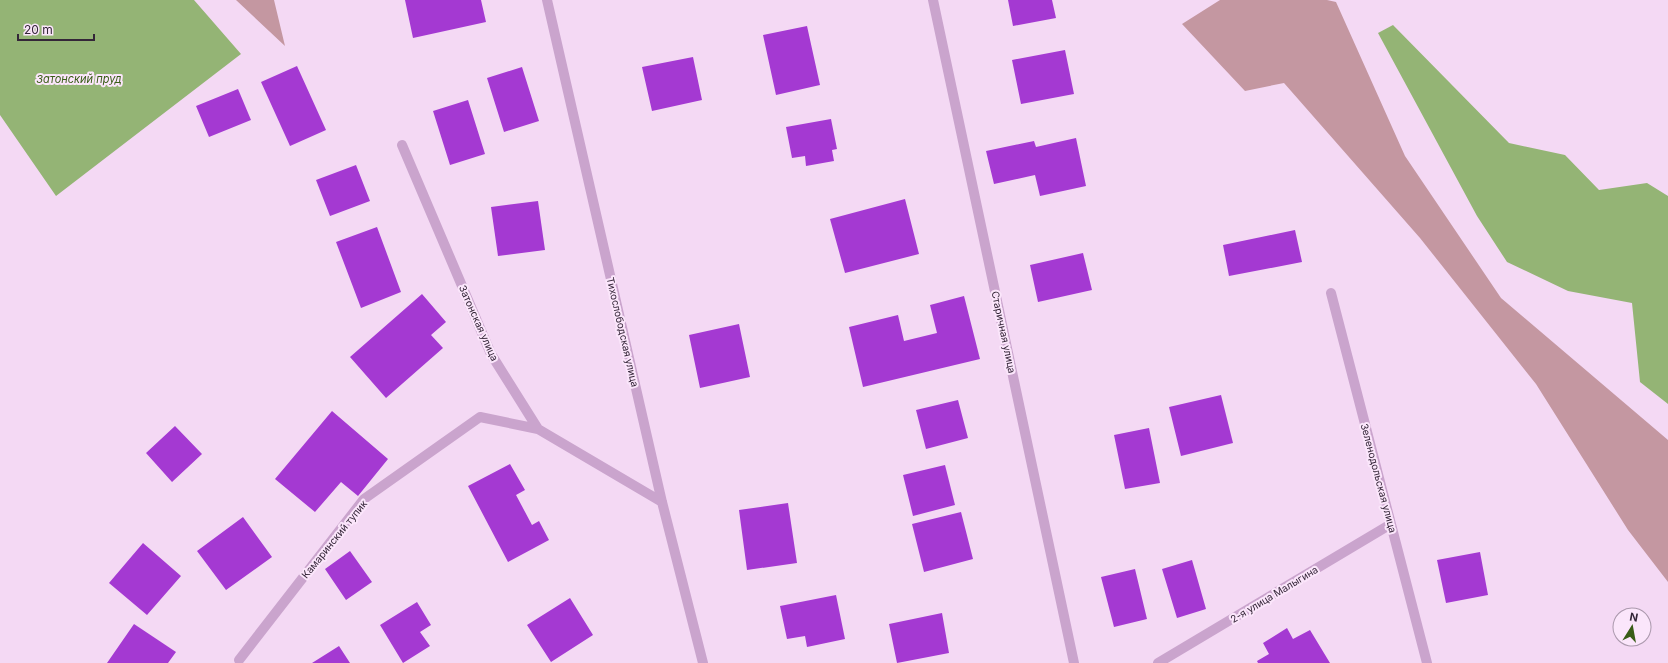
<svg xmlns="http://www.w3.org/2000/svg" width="1668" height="663" viewBox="0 0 1668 663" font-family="Inter,sans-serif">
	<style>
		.green { fill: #c497a1 }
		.water { fill: #94b475 }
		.building { fill: #a439d2 }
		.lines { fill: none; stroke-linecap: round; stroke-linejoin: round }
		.street { stroke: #caa4cd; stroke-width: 10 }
		.labels { text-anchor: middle; stroke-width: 4; stroke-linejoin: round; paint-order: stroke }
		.street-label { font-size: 10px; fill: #342638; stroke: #fbe6fb }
		.water-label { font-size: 11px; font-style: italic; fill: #395d17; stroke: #fbe6fb }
	</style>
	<rect width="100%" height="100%" fill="#f4d9f4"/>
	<path class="green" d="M236 0H274L285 46Z
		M1220 0H1327L1336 2 1405 156 1501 298 1668 440V582L1628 530 1536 384 1420 238 1284 83 1245 91 1182 24Z"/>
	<path class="water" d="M0 0H194L241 54 56 196 0 115Z
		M1393 25 1509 143 1565 155 1599 190 1647 183 1668 196V404L1640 382 1632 303 1568 291 1507 262 1477 216 1378 33Z"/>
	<path class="building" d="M405 0H481L486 22 413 38Z
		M1008 0H1052L1056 18 1013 26Z
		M807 26 820 85 776 95 763 35Z
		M1065 50 1074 94 1021 104 1012 60Z
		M693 57 702 100 652 111 642 67Z
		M297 66 326 130 290 146 261 82Z
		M522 67 539 121 504 132 487 78Z
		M238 89 251 120 209 137 196 106Z
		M468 100 485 154 450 165 433 111Z
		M831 119 837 149 832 150 834 161 806 166 805 156 792 158 786 127Z
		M1076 138 1086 186 1040 196 1035 175 994 184 986 151 1034 141 1036 147Z
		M356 165 370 201 330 216 316 180Z
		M905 199 919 254 845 273 830 219Z
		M538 201 545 250 498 256 491 207Z
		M377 227 401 292 361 308 336 242Z
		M1295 230 1302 262 1229 276 1223 245Z
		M1083 253 1092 290 1038 302 1030 265Z
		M422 294 446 322 431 335 443 348 386 398 350 357Z
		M964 296 980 359 863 387 849 327 898 315 904 341 937 333 930 305Z
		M739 324 750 377 700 388 689 335Z
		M1221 395 1233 443 1181 456 1169 407Z
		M958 400 968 438 926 449 916 410Z
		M332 411 388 459 358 496 341 482 315 512 275 479Z
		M175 426 202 454 172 482 146 453Z
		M1149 428 1160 483 1125 489 1114 435Z
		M510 464 525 490 516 495 532 525 539 521 549 540 508 562 468 486Z
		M945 465 955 505 913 516 903 475Z
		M788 503 797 563 747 570 739 510Z
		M961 512 973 559 924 572 912 524Z
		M243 517 272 557 226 590 197 551Z
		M143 543 181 576 147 615 109 583Z
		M350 551 372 582 346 600 325 569Z
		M1480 552 1488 595 1446 603 1437 560Z
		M1192 560 1206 609 1177 618 1162 569Z
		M1135 569 1147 619 1114 627 1101 577Z
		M836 595 845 639 807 647 805 636 787 639 780 606Z
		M570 598 593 635 551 662 527 625Z
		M417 602 431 625 420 632 430 646 403 663 380 625Z
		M942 613 949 653 897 663 889 624Z
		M134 624 176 652 168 663H107Z
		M1287 628 1293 639 1310 630 1330 663H1258L1257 661 1269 654 1263 643Z
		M339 646 350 663H312Z"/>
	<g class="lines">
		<path class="street" d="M547 0 662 502 703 663
			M933 0 1074 663
			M402 145 491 354 538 429 662 502
			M1331 293 1427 663
			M239 660 364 499 480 417 538 429
			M1158 663 1391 524"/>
	</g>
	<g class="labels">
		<g class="street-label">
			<text transform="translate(479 323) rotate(66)" y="4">Затонская улица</text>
			<text transform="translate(623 332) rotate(77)" y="4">Тихослободская улица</text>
			<text transform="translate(1004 332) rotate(78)" y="4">Старичная улица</text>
			<text transform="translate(1379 478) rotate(75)" y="4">Зеленодольская улица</text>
			<text transform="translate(334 539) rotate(-51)" y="4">Камаринский тупик</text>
			<text transform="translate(1274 594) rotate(-31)" y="4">2-я улица Малыгина</text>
		</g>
		<g class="water-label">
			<text x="79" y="83">Затонский пруд</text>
		</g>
	</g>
	<g transform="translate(1632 627) rotate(11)"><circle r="19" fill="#fbe6fb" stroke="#ab99ad"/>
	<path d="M0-3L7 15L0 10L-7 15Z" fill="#395d17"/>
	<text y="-6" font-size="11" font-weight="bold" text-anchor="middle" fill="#342638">N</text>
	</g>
	<path d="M18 34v6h76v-6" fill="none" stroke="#342638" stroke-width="2"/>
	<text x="24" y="34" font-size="12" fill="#342638" stroke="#fbe6fb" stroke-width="3" paint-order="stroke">20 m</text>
</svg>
